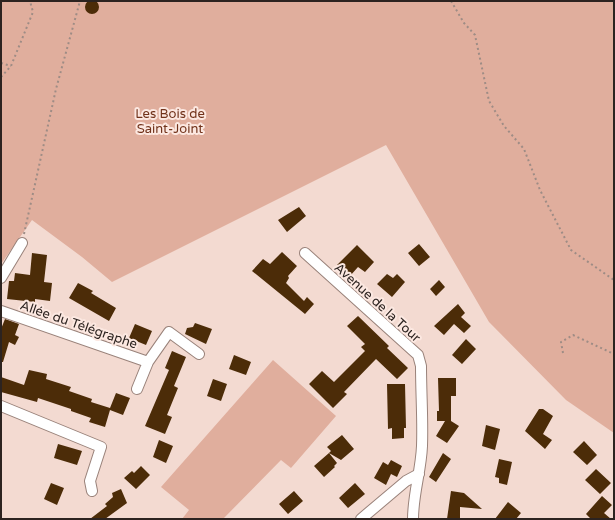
<svg xmlns="http://www.w3.org/2000/svg" width="615" height="520" viewBox="0 0 615 520" font-family="'Varela Round',sans-serif">
	<style>
		.green { fill: #e0ae9d }
		.building { fill: #4c2c08 }
		.lines { fill: none; stroke-linecap: round; stroke-linejoin: round }
		.street-casing { stroke: #99827a; stroke-width: 12 }
		.path { stroke: #9e8c85; stroke-width: 2; stroke-dasharray: 2 3; stroke-linecap: butt }
		.street { stroke: #fff; stroke-width: 10 }
		.labels { text-anchor: middle; stroke-width: 4; stroke-linejoin: round; paint-order: stroke }
		.park-label { font-size: 13px; fill: #71321a; stroke: #fce8e1 }
		.street-label { font-size: 13px; fill: #2c2320; stroke: #fce8e1 }
	</style>
	<rect width="100%" height="100%" fill="#f3dad1"/>
	<path class="green" d="M1 1H614V433L566 400 489 322 386 145 112 282 82 257 32 220 1 264Z
		M273 360 336 416 291 468 281 460 223 519H182L189 510 161 487Z"/>
	<path class="building" d="M85 7a7 7 0 1 1 14 0a7 7 0 1 1-14 0Z
		M299 207 306 216 287 232 278 220Z
		M419 244 430 257 419 266 408 253Z
		M357 245 374 262 365 272 358 267 350 276 337 265Z
		M282 252 297 266 288 276 289 278 286 283 304 301 307 297 314 304 305 314 252 271 263 259 270 264Z
		M32 253 47 255 44 282 52 283 50 301 35 299V302L7 299 9 281H14L15 273 30 275Z
		M387 274 393 278 397 274 405 282 392 297 377 284Z
		M439 280 445 287 436 296 430 289Z
		M78 283 93 291 91 293 116 308 109 321 69 298Z
		M458 304 465 313 461 317 471 326 464 333 454 324 444 335 434 326Z
		M358 316 389 346 387 348 408 368 397 379 376 359 344 392 347 394 333 408 309 384 322 371 334 382 365 351 361 347 365 344 347 326Z
		M5 319 19 324 15 335 19 337 15 345 9 342 3 362H1V329Z
		M195 323 212 329 206 344 185 334 187 328 193 327Z
		M135 324 152 331 146 345 129 338Z
		M466 339 476 349 462 364 452 355Z
		M172 351 186 357 174 386 178 388 167 415 172 417 165 434 145 426 169 370 165 368Z
		M234 355 251 362 246 375 229 369Z
		M29 370 47 374 46 379 71 387 69 391 92 399 91 402 110 408 116 393 130 398 123 415 110 410 105 427 89 422 91 418 71 411V409L38 398 37 402 1 392V377L24 385Z
		M438 378H456V396H451V421L459 426 447 443 436 436 445 421H437V411H439Z
		M213 379 227 384 221 401 207 396Z
		M387 384H405L406 428H404V438L392 439V428L388 429Z
		M539 409H543L553 416 543 434 552 440 545 449 525 431Z
		M486 425 500 429 495 450 482 446Z
		M342 435 354 449 341 460 329 453 331 451 327 447Z
		M159 440 173 446 166 463 153 457Z
		M584 441 597 455 587 465 573 452Z
		M58 444 82 451 77 465 54 458Z
		M329 453 337 463 334 466 335 467 324 477 314 466Z
		M443 453 451 459 436 482 429 477Z
		M499 459 512 462 507 485 499 483V478L495 477Z
		M391 460 402 466 397 477 391 474 386 485 374 478 383 462 388 465Z
		M141 466 150 475 136 489 124 478 132 471 134 473Z
		M596 469 611 483 600 494 585 480Z
		M51 483 64 488 57 505 44 499Z
		M355 483 365 494 348 508 339 498Z
		M121 489 127 503 105 519H90L107 506 105 504 113 497 112 493Z
		M294 491 303 501 288 514 279 504Z
		M451 491 464 493 482 509 460 507V519H447Z
		M602 496 612 505 604 513 611 519H591L586 514Z
		M508 502 521 513 516 519H495Z"/>
	<g class="lines">
		<g class="street-casing">
			<path id="street" d="M305 253 418 355 421 366C421 393 423 420 422 446 421 471 413 494 413 519
				M1 278 22 243
				M1 311 148 362
				M137 389 148 362 169 332 199 354
				M1 406 101 447 90 481 92 491
				M361 519 406 481 419 474"/>
		</g>
		<path class="path" d="M451 1 464 23 475 35 489 101 504 126 524 149 540 190 571 250 614 280
			M1 63 11 66
			M1 77 11 66 33 12 30 1
			M24 234 56 89 80 1
			M563 353 561 342 573 335 614 354"/>
		<use href="#street" class="street"/>
	</g>
	<g class="labels">
		<g class="park-label">
			<text x="170" y="118">Les Bois de<tspan x="170" dy="15">Saint-Joint</tspan></text>
		</g>
		<g class="street-label">
			<text transform="translate(378 302) rotate(42)" y="5">Avenue de la Tour</text>
			<text transform="translate(79 324) rotate(19)" y="5">Allée du Télégraphe</text>
		</g>
	</g>
	<rect width="615" height="520" fill="none" stroke="#2c2320" stroke-width="4"/>
</svg>
